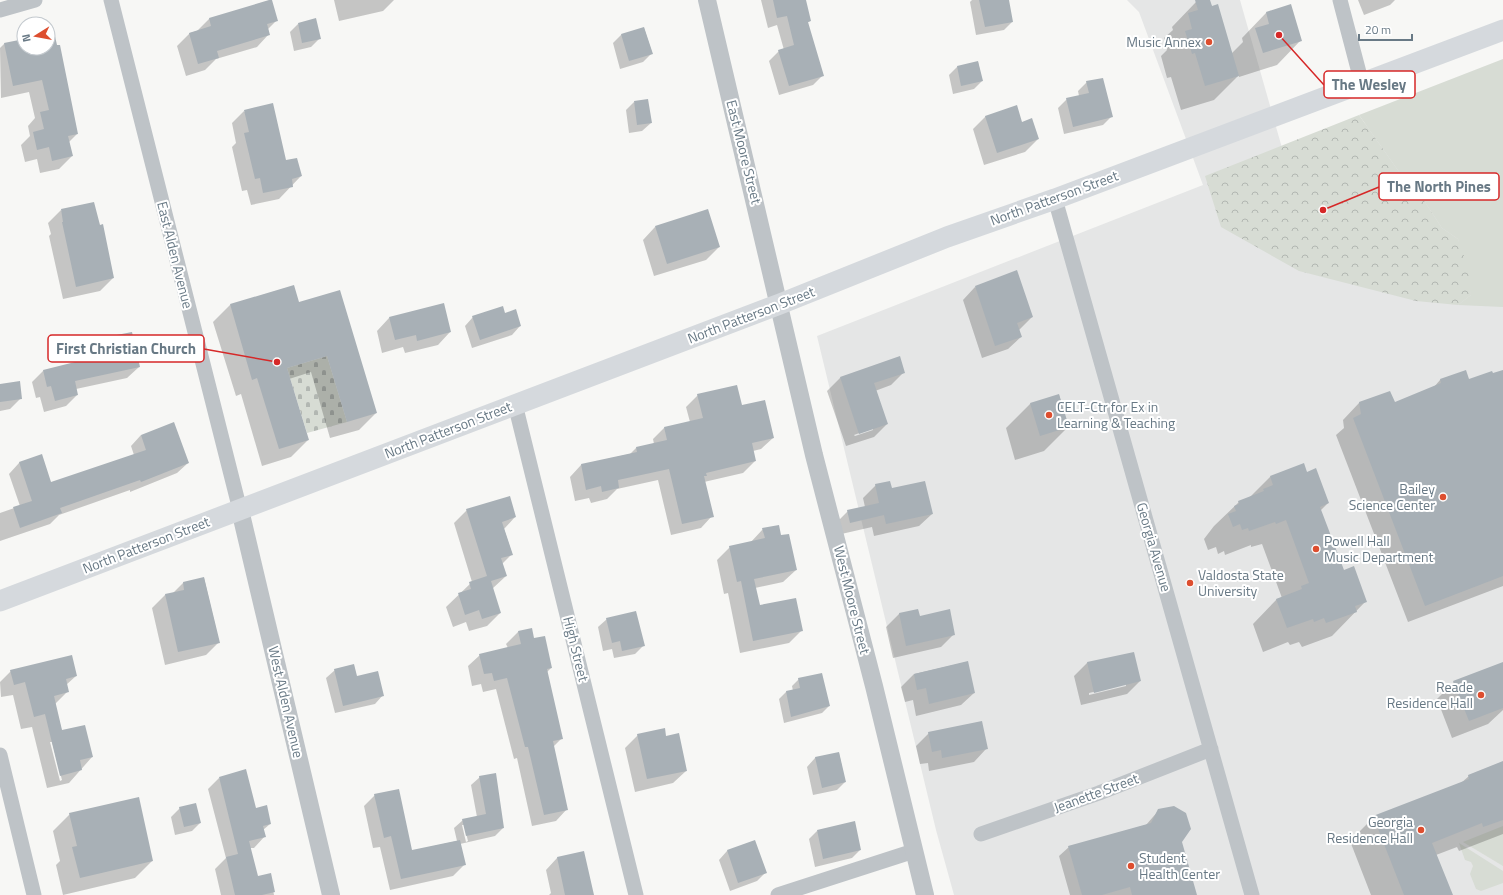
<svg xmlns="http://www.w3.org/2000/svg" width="1503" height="895" viewBox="0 0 1503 895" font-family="'Titillium Web',sans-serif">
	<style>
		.built { fill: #e5e6e6 }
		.grass { fill: #d7dcd4 }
		.forest { fill: url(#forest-crowns) }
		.cemetery { fill: url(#cemetery-stones) }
		.shadow { fill: #0003; fill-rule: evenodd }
		.building { fill: #a8b0b6 }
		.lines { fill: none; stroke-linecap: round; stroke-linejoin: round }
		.minor { stroke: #bec3c7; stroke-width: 15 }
		.tertiary { stroke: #bec3c7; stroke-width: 18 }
		.secondary { stroke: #d5d9dd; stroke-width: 21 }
		.poi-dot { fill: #dd4e2f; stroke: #fff; stroke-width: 1.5 }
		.labels { text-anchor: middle; stroke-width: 4; stroke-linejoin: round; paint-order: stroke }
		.poi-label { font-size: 14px; fill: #687985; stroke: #fff; text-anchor: end }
		.street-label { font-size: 14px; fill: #687985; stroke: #fff }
		.leader { fill: none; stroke: #d62828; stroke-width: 1.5 }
		.callout-dot { fill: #d62828; stroke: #fff; stroke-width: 1.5 }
		.callout { fill: #fff; stroke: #d62828; stroke-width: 1.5 }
		.callout-label { font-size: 15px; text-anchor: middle; font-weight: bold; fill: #687985 }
	</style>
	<defs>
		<pattern id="forest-crowns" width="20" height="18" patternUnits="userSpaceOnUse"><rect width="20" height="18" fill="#d7dcd4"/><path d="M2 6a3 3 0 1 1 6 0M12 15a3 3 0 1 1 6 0" fill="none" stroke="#b2b7b2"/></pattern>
		<pattern id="cemetery-stones" width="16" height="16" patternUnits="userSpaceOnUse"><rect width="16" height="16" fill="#d7dcd4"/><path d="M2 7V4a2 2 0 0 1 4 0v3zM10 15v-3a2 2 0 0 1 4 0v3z" fill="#b2b7b2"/></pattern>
	</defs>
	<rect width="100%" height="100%" fill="#f7f7f5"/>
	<path class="built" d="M1127 0H1240L1284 155 1503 72V895H954L936 830 817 336 1203 185 1139 12Z"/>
	<path class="grass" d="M1503 59V307L1458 305 1471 295 1458 239 1442 228 1419 193 1402 176 1359 115Z
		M1503 826V866L1463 842Z
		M1459 843 1503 871V883L1481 891 1476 889 1470 874 1473 866 1471 862 1465 860Z"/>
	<path class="forest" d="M1359 115 1402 176 1419 193 1442 228 1458 239 1470 273 1471 295 1458 305 1416 301 1299 271 1221 227 1205 176Z"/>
	<path class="cemetery" d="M327 356 347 422 307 433 287 368Z"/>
	<path class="shadow" d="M334 0H394L383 11 339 21Z
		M761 0H805L810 21 807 23 823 75 813 85 779 95 769 61 779 51 784 50 777 25 768 28Z
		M972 0H1008L1012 22 1004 30 976 35 970 2Z
		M1203 0H1209L1232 53 1243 42 1242 38 1266 13 1290 6 1301 40 1277 65 1239 77V75L1214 100 1181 110 1171 77 1167 78 1161 56 1167 50 1164 38 1173 30 1172 27 1196 2Z
		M1358 0H1395L1390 5 1364 15Z
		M271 1 277 20 268 29 269 34 257 47 216 59 205 70 186 76 177 46 190 33 197 31 209 19Z
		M298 24 320 38 311 47 294 51 290 32Z
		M644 28 652 53 643 62 620 69 613 43 621 35Z
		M48 34 77 134 69 142 72 156 59 169 40 173 37 159 25 162 21 145 30 136 28 126 35 118 29 92 1 98 0 48 4 44 24 40V48H48Z
		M978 62 982 81 974 89 953 94 949 75 957 67Z
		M1087 82 1111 117 1103 125 1064 134 1058 108 1067 99 1079 96 1078 91Z
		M634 102 651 123 642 131 629 133 626 110Z
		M244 111 285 162 301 176 279 199 251 205 247 190 242 191 232 147 236 143 232 123Z
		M986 116 1038 139 1025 152 984 165 973 129Z
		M61 210 113 278 100 291 63 299 49 236 51 234 48 223Z
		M655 227 719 247 706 260 654 276 643 240Z
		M975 287 1032 317 1019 330 1021 337 1008 349 982 358 963 300Z
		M298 303 376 413 359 430 330 438 311 372 289 379 308 440 291 457 262 466 241 394 236 396 213 322 230 305Z
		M504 314 520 326 512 335 472 348 465 326 473 317Z
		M389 318 450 332 438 345 405 353 403 347 382 353 377 331Z
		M92 341 139 367 127 378 76 389 77 395 66 406 44 412 40 397 36 398 32 382 43 371 83 361 81 353Z
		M899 358 904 372 891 385 875 391 887 424 874 437 846 446 827 391 840 378ZM873 428V430L855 436 854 435Z
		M1503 371V586L1408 622 1336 435 1344 428 1343 420 1359 403H1395L1434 387 1440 380 1468 381Z
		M0 385 21 398 10 409 0 411Z
		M698 395 741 407 773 438 761 449 753 451 755 461 743 473 704 482 712 516 701 528 671 535 658 480 617 489 607 499 591 503 589 498 575 501 570 477 581 465 630 454 636 448 654 444 653 439 664 428 690 422 686 407Z
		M1059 395 1068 427 1044 451 1015 460 1006 428 1030 404Z
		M141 435 188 463 177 473 130 492V490L59 515 50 524 0 541V513L20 506 9 474 19 463 41 456 51 484 134 455 131 446Z
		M1303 465 1307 473 1328 503 1320 511 1343 571 1366 601 1332 636 1302 647 1299 642 1290 645 1288 642 1263 652 1253 624 1277 599 1282 598 1262 544 1251 547V545L1225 555 1224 551 1218 554 1216 547 1208 550 1204 539 1214 526 1239 502 1249 498 1270 477Z
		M876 485 891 490 932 514 919 526 874 536 872 527 837 535 835 524 848 511 865 507 863 498Z
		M467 510 515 517 504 529 512 554 502 564 506 576 492 589 500 613 487 626 469 631 466 622 453 627 446 607 472 582 454 523Z
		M763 529 780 537 796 570 783 582 755 588 759 606 802 630 789 643 740 653 728 593 724 594 717 560 730 547 750 543Z
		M204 578 219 642 206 655 165 665 152 608 165 595 172 594 183 583Z
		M918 610 919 617 954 634 941 647 893 658 886 627 899 614Z
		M607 619 644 645 635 654 614 658 612 649 603 651 598 627Z
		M531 629 533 640 551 668 546 673 562 738 553 747 567 809 556 821 532 826 517 758 514 759 496 689 483 692 481 684 472 686 468 666 480 655 508 648 506 644 518 632Z
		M1133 653 1140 681 1127 694 1081 705 1074 676 1087 663ZM1126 684V686L1089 695V693Z
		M967 662 974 693 961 705 916 716 913 700 905 702 901 687 914 674Z
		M1503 663V710L1488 724 1452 738 1437 699 1454 682Z
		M335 670 357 677 383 695 375 704 335 713 326 678Z
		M11 671 76 676 66 685 68 691 55 704 62 732 92 757 69 783 47 788 32 727 21 729 13 695 1 697 0 682ZM50 742H52L62 780 60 781Z
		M799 679 829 706 822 713 784 723 779 699 786 692 793 691 792 686Z
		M929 733 986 749 974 762 929 771 928 763 920 764 916 746Z
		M638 735 666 737 686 771 673 783 635 792 625 748Z
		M839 753 845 782 837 790 813 795 807 767 815 758Z
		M1503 762V834L1459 851 1457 847 1436 855 1452 895H1371L1350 841 1374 817 1461 783 1469 776Z
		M480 777 503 828 495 836 460 844 464 865 453 876 390 890 380 847 373 848 364 806 375 795 412 851 457 841 454 828 463 820 477 817 471 785ZM462 825H464L468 841 466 842Z
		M219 778 270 824 263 830 265 836 254 848H250L257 878 270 875 274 895H221L215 869 226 858 208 789Z
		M180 808 200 823 192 831 175 835 171 817Z
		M1159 810 1181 841 1196 895H1070L1059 856 1069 847 1146 825Z
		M70 814 152 861 135 878 63 895 56 865 60 861 53 831Z
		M817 831 860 850 852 858 815 867 809 839Z
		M754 841 766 872 757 881 730 891 719 860 727 851Z
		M583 853 593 895H549L551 893 546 870 557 858Z"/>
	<path class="building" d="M269 0H272L278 21 267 24 270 35 217 51 219 58 198 64 189 33 211 26 209 18Z
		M773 0H806L811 21 808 22 824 76 789 86 778 50 794 45 787 16 777 18Z
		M979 0H1009L1013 22 985 27Z
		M1195 0H1210L1212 6 1218 4 1239 76 1205 86 1195 53 1192 54 1185 31 1192 29 1188 13 1198 10Z
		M1291 4 1302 41 1263 53 1255 28 1269 24 1266 12Z
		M316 18 321 39 302 43 298 23Z
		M644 27 653 54 629 61 621 34Z
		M54 32 57 45H60L78 134 68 136 73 156 52 161 49 147 37 150 33 132 44 129 40 112 49 110 42 80 13 86 4 43 24 39V48H48V33Z
		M978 61 983 81 961 86 957 66Z
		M1103 78 1113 117 1073 127 1066 98 1089 93 1086 81Z
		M648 99 652 123 637 125 634 101Z
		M273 103 286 160 297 158 302 176 292 179 293 187 263 193 260 178 255 179 244 133 249 132 244 110Z
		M1017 105 1022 122 1032 118 1039 139 997 153 985 116Z
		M94 202 100 225 103 224 114 278 76 287 62 222H63L61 209Z
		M708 209 720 247 667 264 655 226Z
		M1017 270 1033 317 1017 323 1022 337 995 346 975 286Z
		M294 285 299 302 340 290 377 413 347 422 327 356 287 368 309 440 279 449 257 378 252 380 230 304Z
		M444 303 451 332 417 341 416 335 395 340 389 317Z
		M503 306 505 313 516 309 521 326 480 340 472 316Z
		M132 332 140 367 75 381 78 395 55 401 51 386 47 387 43 370 95 357 91 340Z
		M900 356 905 373 874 383 888 424 859 434 840 377Z
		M1466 370 1469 379 1492 371 1493 373 1503 370V576L1425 606 1353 418 1361 414 1359 402 1390 391 1395 402 1441 383 1440 379Z
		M20 381 22 399 0 402V384Z
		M737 385 742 405 765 400 774 438 752 443 756 461 706 473 707 476H704L714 517 682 524 669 469 618 480 619 488 602 492 601 486 586 490 581 464 637 452 636 447 667 440 664 427 703 418 697 394Z
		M1059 394 1069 427 1040 436 1030 403Z
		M174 422 189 463 141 482 140 480 60 508 62 513 20 528 13 507 32 501 19 462 42 454 51 482 146 450 141 435Z
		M1304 463 1307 472 1316 468 1329 503 1320 507 1344 570 1354 566 1367 602 1355 606 1357 612 1326 623 1324 618 1314 622 1313 619 1287 628 1276 599 1302 589 1301 586 1309 583 1286 520 1276 524 1275 522 1249 531 1248 528 1242 530 1240 524 1233 527 1228 514 1236 511 1234 506 1239 504 1238 501 1264 491 1263 489 1273 485 1270 476Z
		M890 481 892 488 925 481 933 514 886 524 884 515 850 523 847 510 879 503 875 484Z
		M510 496 516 517 502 522 513 555 501 558 507 576 491 581 501 613 482 619 479 610 465 615 458 593 471 589 469 582 487 576 466 509Z
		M779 525 781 535 789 534 797 570 754 579 760 605 796 598 803 631 753 641 741 581 737 582 729 546 765 538 762 528Z
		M204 577 220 643 178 652 165 594 184 590 183 582Z
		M918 609 920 616 950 609 955 635 906 646 899 613Z
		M636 611 645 646 622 651 620 641 612 643 606 618Z
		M532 628 534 638 545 636 552 668 547 669 563 739 553 741 568 810 544 815 528 747H525L507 678 494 681 492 673 484 674 479 654 521 644 518 631Z
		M1134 652 1141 681 1094 693 1087 662Z
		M72 655 77 676 66 679 69 692 54 696 62 730 85 725 93 757 80 760 82 770 60 776 45 714 34 717 25 682 14 685 10 670Z
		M968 661 975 693 929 704 926 688 917 690 914 674Z
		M1503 662V708L1469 721 1453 681Z
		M354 664 357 676 378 671 384 696 343 706 334 669Z
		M822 673 830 706 791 717 786 691 800 688 798 678Z
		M982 721 988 749 942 758 941 750 932 752 928 732Z
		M665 728 666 736 679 733 687 771 647 779 637 734Z
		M839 752 846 782 822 788 815 757Z
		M1503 761V820L1483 827 1482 823 1432 843 1453 895H1404L1373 816 1469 779 1468 775Z
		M246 769 256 808 267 805 271 824 263 826 266 837 249 841 258 876 271 873 275 892 262 895H235L226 857 238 854 219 777Z
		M496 773 504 828 466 836 462 819 486 814 479 776Z
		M399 789 412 850 460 840 466 865 401 879 391 836 384 838 374 794Z
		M139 797 153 861 80 878 72 847 77 846 69 813Z
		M196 803 201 823 184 827 179 807Z
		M1174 806 1186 813 1191 829 1182 842 1197 895H1132L1130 887 1102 895H1082L1068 846 1151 823 1158 809Z
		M855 821 861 850 823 859 817 830Z
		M755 840 767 873 738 883 727 850Z
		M584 851 594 895H565L557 857Z"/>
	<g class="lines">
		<path class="minor" d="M111 0 240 510
			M1340 0 1362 84
			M0 10 35 0
			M1055 199 1252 895
			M515 404 636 895
			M0 755 34 895
			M981 834 1099 793 1211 749
			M778 895 914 851"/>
		<path class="tertiary" d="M707 0 814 455 874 686 925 895
			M240 510 331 895"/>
		<path class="secondary" d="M0 601 780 304 947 237 1055 199 1503 30"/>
	</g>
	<g class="poi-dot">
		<circle cx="1209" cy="42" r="4"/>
		<circle cx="1049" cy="415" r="4"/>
		<circle cx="1443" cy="497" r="4"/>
		<circle cx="1316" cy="549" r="4"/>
		<circle cx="1190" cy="583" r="4"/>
		<circle cx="1481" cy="695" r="4"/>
		<circle cx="1421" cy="830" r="4"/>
		<circle cx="1131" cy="866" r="4"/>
	</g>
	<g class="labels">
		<g class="poi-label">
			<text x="1201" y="47">Music Annex</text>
			<text x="1057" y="412" text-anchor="start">CELT-Ctr for Ex in<tspan x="1057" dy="16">Learning &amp; Teaching</tspan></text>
			<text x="1435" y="494">Bailey<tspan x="1435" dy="16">Science Center</tspan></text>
			<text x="1324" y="546" text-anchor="start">Powell Hall<tspan x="1324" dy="16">Music Department</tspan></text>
			<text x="1198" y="580" text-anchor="start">Valdosta State<tspan x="1198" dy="16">University</tspan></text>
			<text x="1473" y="692">Reade<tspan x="1473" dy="16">Residence Hall</tspan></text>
			<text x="1413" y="827">Georgia<tspan x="1413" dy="16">Residence Hall</tspan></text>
			<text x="1139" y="863" text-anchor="start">Student<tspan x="1139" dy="16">Health Center</tspan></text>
		</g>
		<g class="street-label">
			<text transform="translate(744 152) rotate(76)" y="5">East Moore Street</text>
			<text transform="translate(1054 198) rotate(-20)" y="5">North Patterson Street</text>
			<text transform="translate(175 255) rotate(76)" y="5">East Alden Avenue</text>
			<text transform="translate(751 315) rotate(-21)" y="5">North Patterson Street</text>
			<text transform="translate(448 430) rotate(-21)" y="5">North Patterson Street</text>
			<text transform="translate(146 545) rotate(-21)" y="5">North Patterson Street</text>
			<text transform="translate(1154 547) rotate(74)" y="5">Georgia Avenue</text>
			<text transform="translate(852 600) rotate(76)" y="5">West Moore Street</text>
			<text transform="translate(576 649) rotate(76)" y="5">High Street</text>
			<text transform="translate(286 702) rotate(77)" y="5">West Alden Avenue</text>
			<text transform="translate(1096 793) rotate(-20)" y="5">Jeanette Street</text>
		</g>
	</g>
	<path class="leader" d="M1279 35L1324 85M1323 210L1379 187M277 362L204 349"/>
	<g class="callout-dot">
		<circle cx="1279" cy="35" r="4"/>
		<circle cx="1323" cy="210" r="4"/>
		<circle cx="277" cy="362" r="4"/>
	</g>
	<g class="callout">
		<rect x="1324" y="71" width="91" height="27" rx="4"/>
		<rect x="1379" y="173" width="120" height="27" rx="4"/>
		<rect x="48" y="335" width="156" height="27" rx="4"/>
	</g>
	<g class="callout-label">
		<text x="1369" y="90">The Wesley</text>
		<text x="1439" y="192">The North Pines</text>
		<text x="126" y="354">First Christian Church</text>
	</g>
	<g transform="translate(36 36) rotate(259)"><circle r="19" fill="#ffffff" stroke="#c3c9ce"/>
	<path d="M0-3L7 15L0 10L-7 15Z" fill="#dd4e2f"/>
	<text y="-6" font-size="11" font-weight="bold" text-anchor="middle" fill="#687985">N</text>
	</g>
	<path d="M1359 34v6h53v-6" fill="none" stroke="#687985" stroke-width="2"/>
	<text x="1365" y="34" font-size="12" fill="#687985" stroke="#ffffff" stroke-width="3" paint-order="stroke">20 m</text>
</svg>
